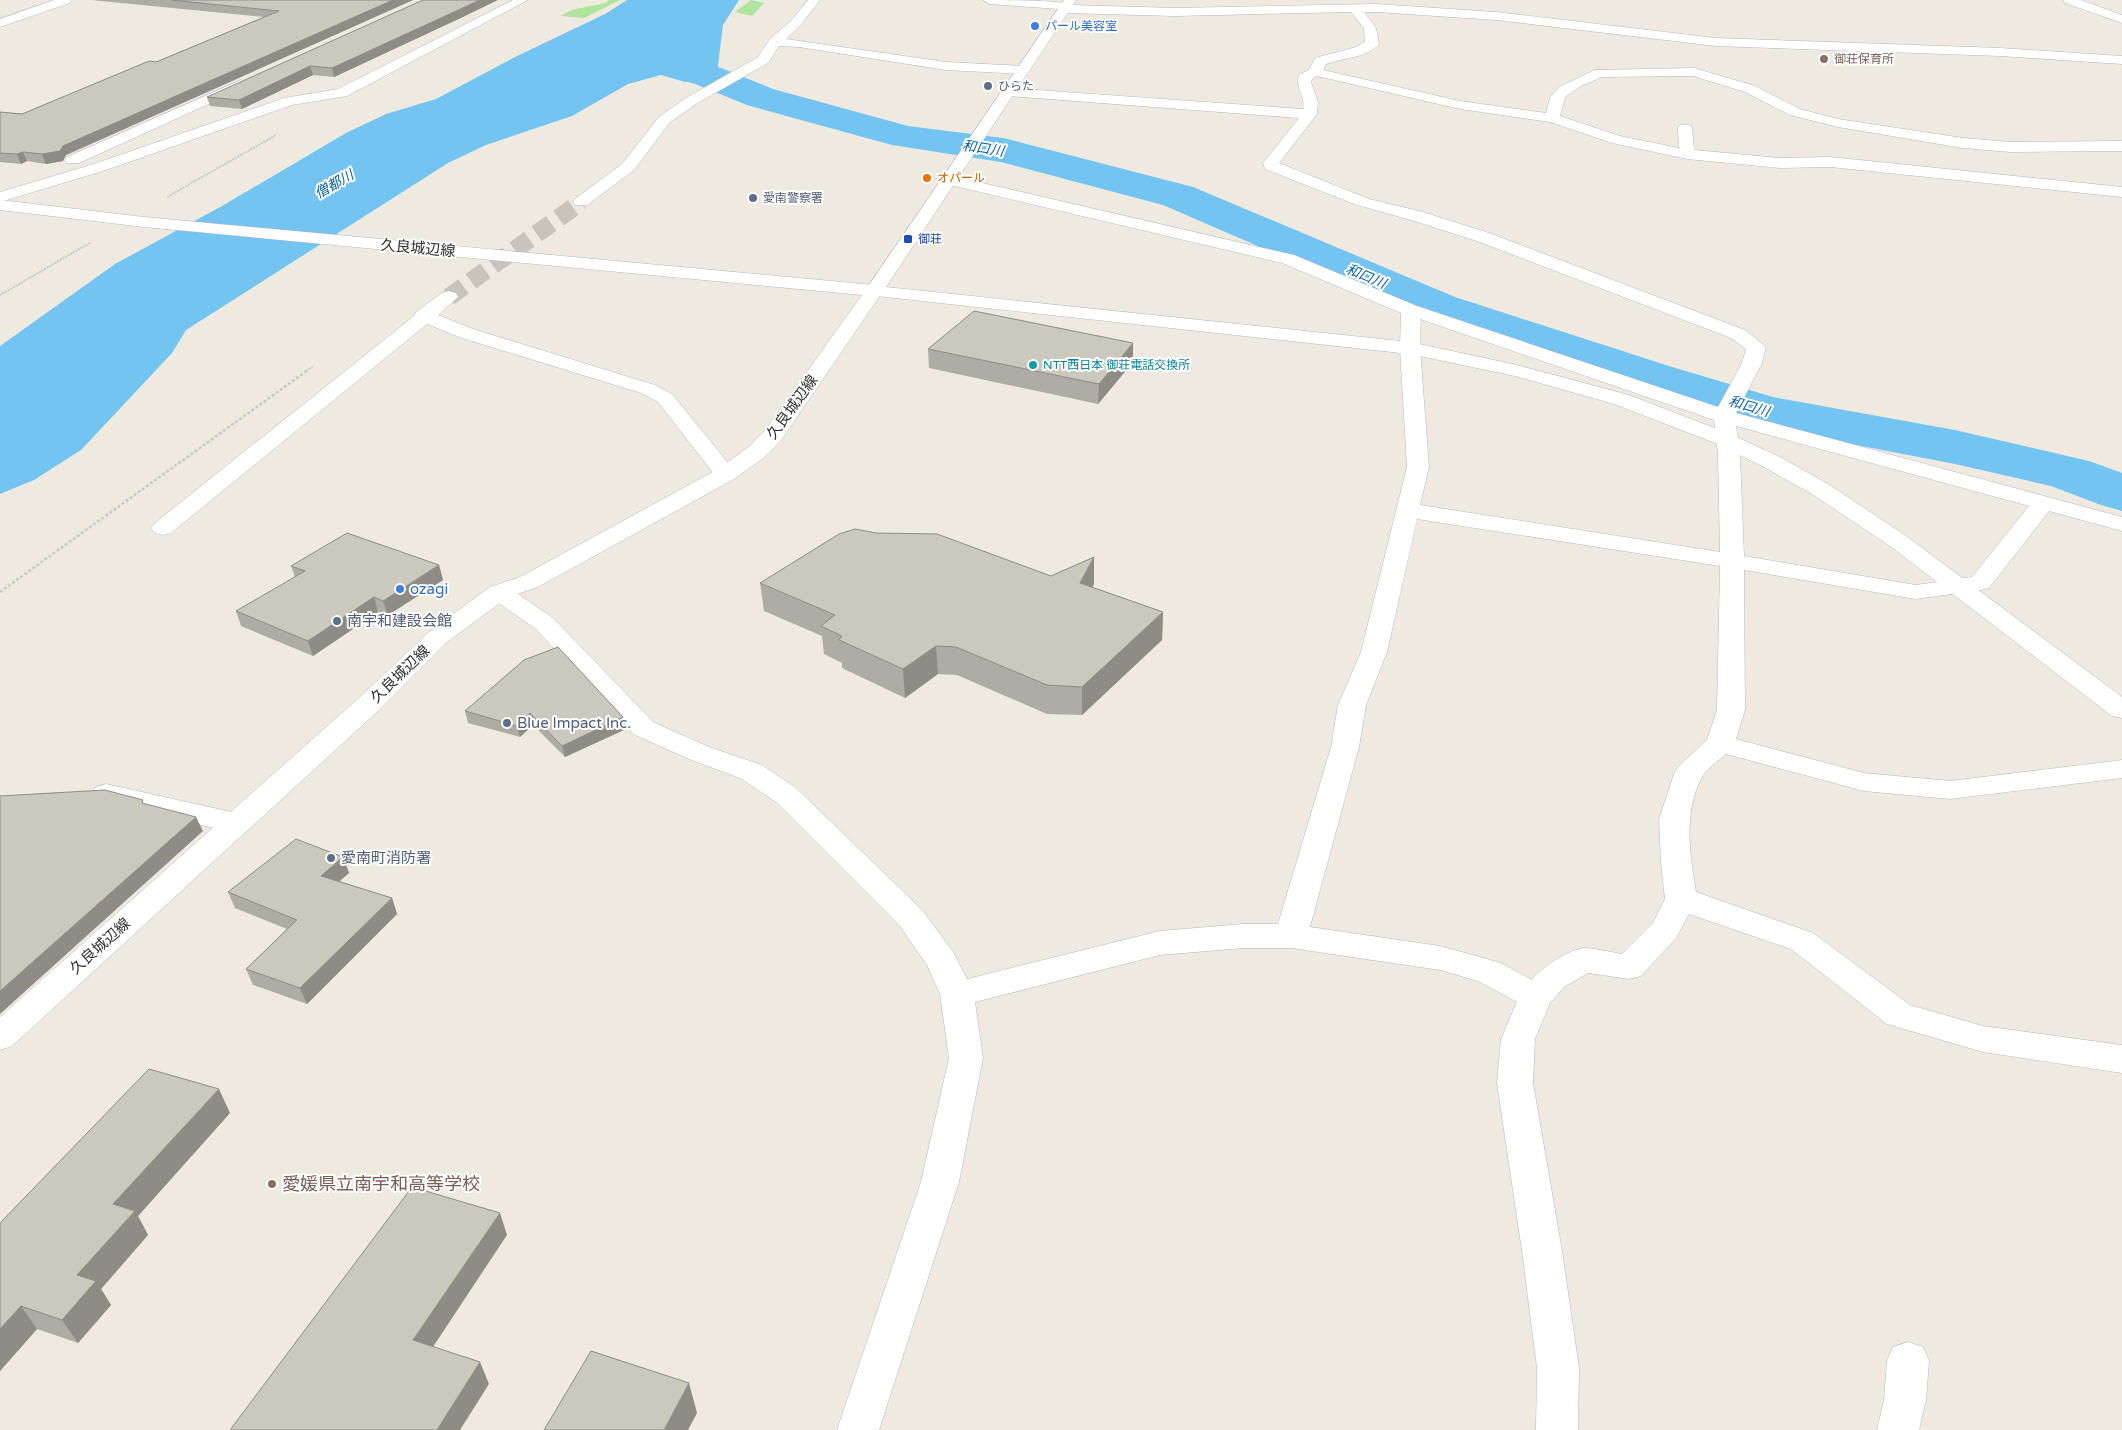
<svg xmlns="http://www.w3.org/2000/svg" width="2122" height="1430" viewBox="0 0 2122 1430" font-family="'Varela Round','Noto Sans JP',sans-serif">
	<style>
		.green { fill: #afe59d }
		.water { fill: #73c4f1 }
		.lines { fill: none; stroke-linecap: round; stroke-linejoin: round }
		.river { fill: #73c4f1; fill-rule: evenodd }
		.minor-tunnel { stroke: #c8c4bc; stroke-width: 18; stroke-dasharray: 18 9; stroke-linecap: butt }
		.minor-casing { stroke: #b4b5c1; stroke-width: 1 }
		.tertiary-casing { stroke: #b4b5c1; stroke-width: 1 }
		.secondary-casing { stroke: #b4b5c1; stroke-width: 1 }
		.path-far1 { stroke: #c9c9c9; stroke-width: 2; stroke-dasharray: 2 1; stroke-linecap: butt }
		.path { stroke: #c9c9c9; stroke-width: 2.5; stroke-dasharray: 3 2; stroke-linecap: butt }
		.minor { fill: #fff; fill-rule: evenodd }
		.tertiary { fill: #fff; fill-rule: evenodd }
		.secondary { fill: #fff; fill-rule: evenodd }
		.wall { fill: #afaca3 }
		.shaded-wall { fill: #8e8c85 }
		.building { fill: #cbc8be; stroke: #8e8c85 }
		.shop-dot { fill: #3f7fe0; stroke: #fff; stroke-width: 2 }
		.education-dot { fill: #8d6e63; stroke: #fff; stroke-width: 2 }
		.service-dot { fill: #5c6f8a; stroke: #fff; stroke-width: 2 }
		.food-dot { fill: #e8710a; stroke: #fff; stroke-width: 2 }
		.transit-dot { fill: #1a4fb4; stroke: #fff; stroke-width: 2 }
		.culture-dot { fill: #0f9aa8; stroke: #fff; stroke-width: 2 }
		.labels { text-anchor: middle; stroke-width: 4; stroke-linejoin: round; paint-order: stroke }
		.far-shop-label { font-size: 12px; fill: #366cbe; stroke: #fff; text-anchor: start }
		.far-education-label { font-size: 12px; fill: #785e54; stroke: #fff; text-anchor: start }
		.far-service-label { font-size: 12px; fill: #4e5e75; stroke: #fff; text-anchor: start }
		.far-food-label { font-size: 12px; fill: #c56008; stroke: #fff; text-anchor: start }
		.far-transit-label { font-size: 12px; fill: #164399; stroke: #fff; text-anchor: start }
		.far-culture-label { font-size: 12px; fill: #0d838f; stroke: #fff; text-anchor: start }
		.far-water-label { font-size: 14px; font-style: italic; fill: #0c61a3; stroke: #fff }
		.street-label { font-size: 15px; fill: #2e2e2e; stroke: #fff }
		.shop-label { font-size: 15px; fill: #366cbe; stroke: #fff; text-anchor: start }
		.service-label { font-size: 15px; fill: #4e5e75; stroke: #fff; text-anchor: start }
		.near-education-label { font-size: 18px; fill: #785e54; stroke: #fff; text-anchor: start }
	</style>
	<rect width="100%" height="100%" fill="#efeae0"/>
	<path class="green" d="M609 0H620L584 18 561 16 571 10 605 3Z
		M751 0 764 3 752 16 735 12Z"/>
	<path class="water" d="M627 0H739L723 25 717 73 685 82 661 75 628 84 572 116 486 145 448 163 186 330 172 353 81 450 34 480 0 494V346L115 264 222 206 346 133 386 114 436 99 515 57 605 14Z"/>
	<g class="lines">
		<path class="river" d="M614 40 721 68 773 89 908 126 1003 138 1193 187 1455 297 1669 366 1773 397 1955 430 2089 461 2122 473V511L2101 505 2051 486 1955 464 1746 424 1631 388 1421 317 1163 205 1001 162 892 145 747 105 695 84 602 57 597 50 602 43Z"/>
		<path class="minor-tunnel" d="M449 297 581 202"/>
		<g class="minor-casing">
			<path id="minor" d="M54 0H72L70 3 0 27V19Z
				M513 0H528L347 96 292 105 106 170 0 202V192L94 164 284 98 338 89Z
				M808 0H820L799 27 786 39 946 62 1024 66 1031 70 1024 74 946 70 799 47 779 46 768 63 696 104 669 123 634 170 587 205H575L573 202 575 199 622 164 659 117 686 98 758 57 770 39 791 21Z
				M983 0C999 0 1062 0 1072 5L1175 8 1376 4 1496 12 1716 38 2000 48 2122 56V64L2000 56 1716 46 1496 20 1376 12H1364L1376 28 1379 44C1367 58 1342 58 1326 64L1323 70 1460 101 1546 113 1550 98 1559 87 1595 70 1694 68 1755 86 1800 109 1838 119 1963 138 2010 142 2122 141V151L2010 152 1963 148 1838 127 1790 115 1745 92 1693 76 1602 77 1581 86 1565 97 1560 116 1620 136 1679 148 1678 128 1680 125H1690L1692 128 1694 150 1781 158 1830 157 2122 187V197L1830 167 1781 168 1687 159 1612 143 1550 122 1460 109 1317 76 1312 79 1311 82 1318 102 1317 114 1279 163 1369 199 1423 212 1489 233 1745 330 1766 347 1762 363 1736 413 2122 517V531L2049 511 1989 588 1980 590 1916 599 1744 570 1745 710 1736 739 1864 773 1950 781 2122 760V778L1950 799 1864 791 1726 754C1718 761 1705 770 1701 779 1683 814 1690 855 1696 892L1813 933 1910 1005 1983 1026 2122 1045V1073L1983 1052 1887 1024 1791 949 1689 914 1676 938 1641 976 1629 979 1588 973 1564 987 1550 1003 1535 1039 1533 1083 1562 1251 1579 1368 1578 1430H1536L1537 1368 1522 1251 1497 1083 1501 1039 1517 1002 1478 981 1440 970 1291 948H1243L1160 955 975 1002 983 1058 959 1182 879 1430H837L921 1182 949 1058 940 994 927 965 900 926 776 802 742 779 689 759 633 734 536 629 490 597 487 592 490 587 499 585 508 587 554 619 653 722 709 747 762 765 796 788 922 910 953 952 967 979 1160 931 1243 924H1278L1331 747 1338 705 1361 652 1407 467 1400 348 1401 313 1282 263 942 183 940 180 942 177 948 175 1294 255 1417 306 1718 407 1742 363 1746 349 1731 338 1477 241 1411 220 1357 205 1265 169 1263 163 1299 118 1008 96 1003 95 1001 92 1003 89 1008 88 1303 109C1306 96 1293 86 1300 74L1309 70 1315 58 1356 47 1365 42 1364 28 1351 12 1175 16 1065 13 1059 9 989 4ZM1420 319 1714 420 1718 454 1720 552 1420 505 1429 467 1420 348ZM1736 426 2029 506 1972 577 1916 585 1744 556 1740 454ZM1417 519 1720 566 1717 710 1707 740 1678 767 1674 774 1659 819 1661 863 1665 899 1653 923 1622 954C1610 952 1598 949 1586 948 1570 948 1541 968 1532 980L1501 963 1440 946 1310 927 1359 747 1366 705 1387 652Z
				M2063 0H2081L2122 15V23L2065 3Z
				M241 80 248 84 246 87 79 163H67L65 160 67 157Z
				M449 291 456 293 458 297 438 315 473 329 655 385 672 394 737 474 734 479 726 481 718 479 658 402 641 393 459 337 427 324 171 533 163 535 155 533 151 528 155 523 414 316 416 312 442 293Z
				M106 784 236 813 247 816 251 823 247 830 236 833 96 801 91 794 96 787Z
				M1908 1342 1923 1347 1929 1361 1926 1400 1919 1430H1877L1884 1400 1887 1361 1893 1347Z"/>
		</g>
		<g class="tertiary-casing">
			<path id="tertiary" d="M1064 0H1076L886 287 1410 342 1517 365 1629 395 1730 434 1780 457 1828 484 1906 536 2122 697V718L2112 716 1890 546 1812 494 1764 467 1715 443 1614 404 1515 376 1410 354 867 295 865 291Z"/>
		</g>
		<g class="secondary-casing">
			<path id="secondary" d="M0 200 144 217 874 285 881 287 883 291 782 439 766 456 734 479 538 587 508 597 447 642 379 710 12 1046 0 1050V1017L359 698 429 632 490 587 520 577 718 469 750 446 766 429 862 295 144 227 0 210Z"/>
		</g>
		<path class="path-far1" d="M167 197 276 135
			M0 295 90 243
			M306 371 314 366"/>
		<path class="path" d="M0 592 308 370"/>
		<use href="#minor" class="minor"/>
		<use href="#tertiary" class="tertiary"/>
		<use href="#secondary" class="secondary"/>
	</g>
	<path class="wall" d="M91 0H413L66 155 63 161 46 164 27 161 21 164 0 162V112L22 114 156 62 264 17Z
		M467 15 334 77 313 75 242 109 210 106 207 97Z
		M928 349 1133 362 1098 404 929 368Z
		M1094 557V584L1092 587 1163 612 1162 640 1082 715 1047 714 957 675 938 674 905 698 842 668V663L824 654 822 636 764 611 760 583 1051 576Z
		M439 565 443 580 388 615 378 612 313 656 241 626 236 611 295 577 291 566Z
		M524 660 626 729 565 757 533 725 520 737 468 723 465 711Z
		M343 857 349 873 339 881 392 898 397 914 307 1004 253 985 246 969 287 929 235 908 228 892Z
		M230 1113 138 1216 148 1235 101 1289 111 1305 78 1343 37 1329 0 1371V1223Z"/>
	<path class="shaded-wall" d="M393 0H413L66 155 63 161 46 164 42 154Z
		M480 0H498L467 15 334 77 332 68Z
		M310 66 313 75 242 109 239 100Z
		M23 152 27 161 21 164 17 154Z
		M1133 343V362L1098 404 1099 384Z
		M1094 557V584L1080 610V583Z
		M439 565 443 580 388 615 383 601Z
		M374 597 378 612 313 656 308 641Z
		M1163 612 1162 640 1082 715V687Z
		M936 646 938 674 905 698 903 669Z
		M530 713 533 725 520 737 517 726Z
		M623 717 626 729 565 757 562 746Z
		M196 817 203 831 0 1014V991Z
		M343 857 349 873 327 892 321 876Z
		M392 898 397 914 307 1004 300 988Z
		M219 1089 230 1113 138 1216 148 1235 101 1289 111 1305 78 1343 62 1320 77 1275 113 1204Z
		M500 1213 507 1235 423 1362 413 1340Z
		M21 1306 37 1329 0 1371V1329Z
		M480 1362 489 1384 460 1430H437Z
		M689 1383 697 1413 688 1430H664Z"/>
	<path class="building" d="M171 0H393L63 146 60 151 42 154 23 152 17 154 0 153V112L22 114 149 61 156 62 279 11Z
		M423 0H480L332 68 310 66 239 100 207 97Z
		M974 311 1133 343 1099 384 928 349Z
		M855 529 876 533 937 534 1051 576 1094 557 1080 583 1163 612 1082 687 1047 685 956 647 936 646 903 669 839 640 842 636 821 626 835 615 760 583 839 534Z
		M347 533 439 565 383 601 374 597 308 641 236 611 305 571 291 566Z
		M558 647 623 717 562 746 530 713 517 726 465 711 524 660Z
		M105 790 143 800 142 803 196 817 0 991V796Z
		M296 839 343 857 321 876 392 898 300 988 246 969 297 920 228 892Z
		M149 1069 219 1089 113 1204 135 1211 77 1275 96 1281 62 1320 21 1306 0 1329V1223Z
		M412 1187 500 1213 413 1340 480 1362 437 1430H230Z
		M591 1351 689 1383 664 1430H544Z"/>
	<g class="shop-dot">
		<circle cx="1035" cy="26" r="5"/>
		<circle cx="400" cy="589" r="5"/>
	</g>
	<g class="education-dot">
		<circle cx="1824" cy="59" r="5"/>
		<circle cx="272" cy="1184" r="5"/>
	</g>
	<g class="service-dot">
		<circle cx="988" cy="86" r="5"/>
		<circle cx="753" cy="198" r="5"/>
		<circle cx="337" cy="621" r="5"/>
		<circle cx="507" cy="723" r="5"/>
		<circle cx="331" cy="858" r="5"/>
	</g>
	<circle class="food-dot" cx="927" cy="178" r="5"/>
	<rect class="transit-dot" x="903" y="234" width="10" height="10" rx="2.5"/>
	<circle class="culture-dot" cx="1033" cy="365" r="5"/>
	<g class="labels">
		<g class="far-shop-label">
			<text x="1045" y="30">パール美容室</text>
		</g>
		<g class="far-education-label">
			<text x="1834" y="63">御荘保育所</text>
		</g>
		<g class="far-service-label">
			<text x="998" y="90">ひらた</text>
			<text x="763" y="202">愛南警察署</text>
		</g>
		<g class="far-food-label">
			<text x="937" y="182">オパール</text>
		</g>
		<g class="far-transit-label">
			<text x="918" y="243">御荘</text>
		</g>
		<g class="far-culture-label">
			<text x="1043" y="369">NTT西日本 御荘電話交換所</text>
		</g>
		<g class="far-water-label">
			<text transform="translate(983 148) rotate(9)" y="5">和口川</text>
			<text transform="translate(334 184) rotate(-30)" y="5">僧都川</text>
			<text transform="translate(1366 276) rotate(23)" y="5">和口川</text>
			<text transform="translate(1749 406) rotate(16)" y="5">和口川</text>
		</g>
		<g class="street-label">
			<text transform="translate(418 248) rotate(5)" y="5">久良城辺線</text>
			<text transform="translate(792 407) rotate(-54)" y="5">久良城辺線</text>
			<text transform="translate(400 674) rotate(-44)" y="5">久良城辺線</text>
			<text transform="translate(100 946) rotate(-42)" y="5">久良城辺線</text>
		</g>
		<g class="shop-label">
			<text x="410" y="594">ozagi</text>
		</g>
		<g class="service-label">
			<text x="347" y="626">南宇和建設会館</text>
			<text x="517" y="728">Blue Impact Inc.</text>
			<text x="341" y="863">愛南町消防署</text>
		</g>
		<g class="near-education-label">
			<text x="282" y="1190">愛媛県立南宇和高等学校</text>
		</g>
	</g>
</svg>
